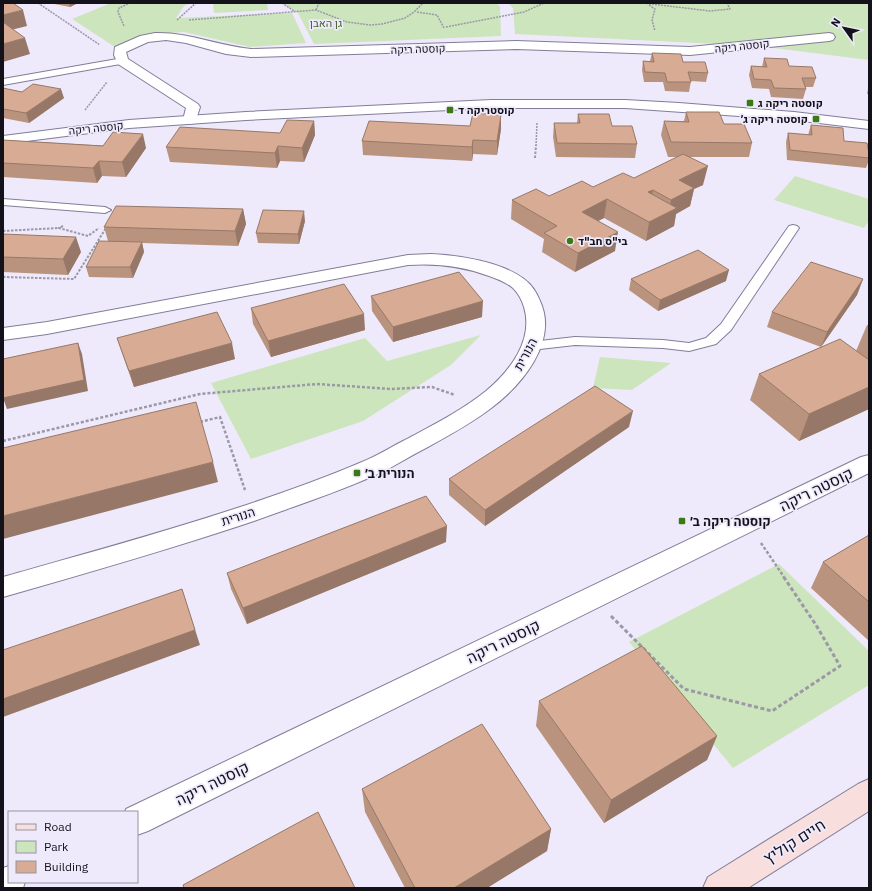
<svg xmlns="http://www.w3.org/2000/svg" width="872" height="891" viewBox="0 0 872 891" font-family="'IBM Plex Sans',Heebo,sans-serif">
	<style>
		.green { fill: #cde5bc }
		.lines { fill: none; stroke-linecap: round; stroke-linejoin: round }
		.service-casing { stroke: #827d98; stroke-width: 2 }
		.minor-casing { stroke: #827d98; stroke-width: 2 }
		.tertiary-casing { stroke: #827d98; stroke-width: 2 }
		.secondary-casing { stroke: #827d98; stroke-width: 2 }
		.path-far3 { stroke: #9b98a7; stroke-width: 1.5; stroke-dasharray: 2 1; stroke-linecap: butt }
		.path-far2 { stroke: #9b98a7; stroke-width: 2; stroke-dasharray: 2.5 1.5; stroke-linecap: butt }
		.path-far1 { stroke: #9b98a7; stroke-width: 2.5; stroke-dasharray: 3 2; stroke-linecap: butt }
		.path { stroke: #9b98a7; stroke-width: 3; stroke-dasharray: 4 2.5; stroke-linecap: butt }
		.service { fill: #fff; fill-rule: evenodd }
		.minor { fill: #fff; fill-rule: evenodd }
		.tertiary { fill: #fff; fill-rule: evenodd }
		.secondary { fill: #f8dedc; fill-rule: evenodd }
		.wall { fill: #ba937f }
		.shaded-wall { fill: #977868 }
		.building { fill: #d8ab94; stroke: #977868 }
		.poi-dot { fill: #3d7913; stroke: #eeeafc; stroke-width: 1.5 }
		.labels { text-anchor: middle; stroke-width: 3.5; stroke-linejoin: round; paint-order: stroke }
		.far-park-label { font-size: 11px; fill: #426128; stroke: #eeeafc }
		.far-street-label { font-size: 11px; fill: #13111a; stroke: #eeeafc }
		.far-poi-label { font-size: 11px; font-weight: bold; fill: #13111a; stroke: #eeeafc; text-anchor: start }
		.street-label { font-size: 13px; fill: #13111a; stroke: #eeeafc }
		.poi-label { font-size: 13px; font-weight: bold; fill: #13111a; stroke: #eeeafc; text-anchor: start }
		.near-street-label { font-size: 16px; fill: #13111a; stroke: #eeeafc }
	</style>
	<rect width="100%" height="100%" fill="#eeeafc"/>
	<path class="green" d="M111 3H190L184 6 176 18 292 13 306 43 250 47 184 32 141 35 115 47 72 19Z
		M213 3H267L268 10 214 13Z
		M282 3H496L500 6 501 36 314 44 298 13Z
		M508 3H869V60L758 46 515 34 513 8Z
		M795 176 869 199V221L864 228 774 200Z
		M481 335 451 365 363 421 251 459 211 383 365 338 387 361Z
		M600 357 671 363 632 390 593 388Z
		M779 564 869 651V685L733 768 629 642Z"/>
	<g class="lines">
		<g class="service-casing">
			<path id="service" d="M123 58 126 59 127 61 126 63 3 85V79Z
				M3 199 105 207 111 210 105 213 3 205Z
				M793 225 797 226 799 228 731 330 716 344 689 351 663 348 575 345 531 350 526 349 524 346 526 343 531 342 575 337 663 340 689 343 706 338 721 324 789 226Z"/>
		</g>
		<g class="minor-casing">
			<path id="minor" d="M155 33C188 32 219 46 251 49L516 41 690 47 829 33 833 34 835 37 833 40 829 41 690 55 516 49 251 57 226 54 186 43 166 40 148 42 126 52 128 59 198 104 200 107 195 123 190 124 185 123 183 120 186 108 118 64 114 55 115 47 140 36Z
				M431 254C458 255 502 262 524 279 531 284 537 293 540 301 559 342 521 386 490 409 470 424 448 436 426 448 410 456 395 466 378 474 338 492 295 506 254 521 171 549 87 573 3 597V577C80 555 158 534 234 509 277 495 320 480 362 462 377 456 391 447 405 440 433 425 461 411 486 391 510 371 534 340 524 307 522 300 518 293 513 288 506 282 497 279 489 276 462 266 437 263 408 265L47 334 3 340V328L47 322 408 255Z"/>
		</g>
		<g class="tertiary-casing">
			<path id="tertiary" d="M491 100H625L679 103 794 112 869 121V129L794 120 625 108H491L246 120 129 128 3 144V136L129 120 246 112Z
				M869 455V473L148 831 137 835V812H125L126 809 861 457Z
				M9 866V882H25L23 888H3V868Z"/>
		</g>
		<g class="secondary-casing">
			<path id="secondary" d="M869 779V811L748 888H703L708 877 858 784Z"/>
		</g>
		<path class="path-far3" d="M38 3 100 45
			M282 3 294 11
			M643 3 710 11 730 9 727 3
			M649 5 655 9 652 20 655 31
			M316 10 319 3
			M417 12 437 15 444 28
			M177 20 196 3
			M189 20 316 10 347 22 370 25 382 24 405 18 414 12 423 3
			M124 26 118 12 119 8 130 3
			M446 27 524 12 544 3
			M85 110 107 82
			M536 146 537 123"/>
		<path class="path-far2" d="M535 158 536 145
			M63 226 59 228 88 236 99 228
			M3 231 59 228
			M3 277 74 279 106 228"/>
		<path class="path-far1" d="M200 422 220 417 245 490
			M3 441 200 394 317 384 391 389 432 387 455 395
			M761 543 784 577"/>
		<path class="path" d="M611 616 684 689 772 711 840 666 816 625 783 576"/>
		<use href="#service" class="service"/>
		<use href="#minor" class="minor"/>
		<use href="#tertiary" class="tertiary"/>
		<use href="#secondary" class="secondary"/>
	</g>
	<path class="wall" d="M49 3H78L70 7Z
		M652 53 683 62 708 73 706 82 691 81 689 92 665 91 663 82H644L642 70 643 61H650Z
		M764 58 789 66 816 78 813 87H805L806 89 803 99 771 97 769 89 752 88 749 75 751 66 762 67Z
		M869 84V94H867Z
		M3 88 22 92 64 98 29 123 3 118Z
		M686 112 724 124 752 143 749 157H688L703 185 694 189 690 206 676 214 674 226 646 241 604 218 598 221 615 251 575 272 542 252 544 239 511 219 512 200 549 196 634 178 678 157H668L661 135 664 121H684Z
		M578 114 612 126 637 144 635 158 556 157 553 137 554 123H577Z
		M314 121 315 135 304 162 280 161 277 168 170 162 166 147 280 133Z
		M811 125 844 141 869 154V160L866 168 787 160 786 142 788 133 808 135Z
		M501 129 497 155 473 154 472 161 363 155 362 141Z
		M3 140 146 148 126 177 102 176 97 183 3 177Z
		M243 209 246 224 238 246 142 243 144 252 133 278 89 277 86 267 108 241 104 227Z
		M305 221 299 244 258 243 256 233Z
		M3 234 81 252 68 275 3 272Z
		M631 279 726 281 658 311 629 290Z
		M863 279 857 295 821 347 856 351 867 325H869V409L799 441 750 400 759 374 821 347 767 327 772 312Z
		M371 296 482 317 393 342 372 311Z
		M251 308 365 330 271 357 253 324Z
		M117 338 235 359 134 387 122 353Z
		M629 427 485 526 449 495V479Z
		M869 535V641L811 588 823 562Z
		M446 542 247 624 231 589 227 573Z
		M539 701 717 736 707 760 604 823 536 726Z
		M362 789 551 829 547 851 487 888H405L365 812Z"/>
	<path class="shaded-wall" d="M69 3H78L70 7Z
		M23 10 27 26 3 32V15Z
		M25 38 30 54 3 62V44Z
		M61 89 64 98 29 123 26 113Z
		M501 115V129L497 155V141Z
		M314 121 315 135 304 162 302 148Z
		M143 134 146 148 126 177 122 162Z
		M473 140V154L472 161V147Z
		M278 146 280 161 277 168 275 153Z
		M99 161 102 176 97 183 93 168Z
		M708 166 703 185 694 189 690 206 676 214 674 226 646 241 649 222 669 212 671 200 679 180Z
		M653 190 649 209 648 192Z
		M607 199 604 218 579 231 582 212Z
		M243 209 246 224 238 246 235 231Z
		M304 211 305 221 299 244 298 234Z
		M618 232 615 251 575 272 578 253Z
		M76 237 81 252 68 275 63 259Z
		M142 242 144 252 133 278 130 267Z
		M729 270 726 281 658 311 660 300Z
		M863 279 857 295 821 347 827 332Z
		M483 301 482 317 393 342V327Z
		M364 314 365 330 271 357 268 341Z
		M78 343 82 354 88 391 7 409 3 398Z
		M232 343 235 359 134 387 129 371Z
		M869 387V409L799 441 809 414Z
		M633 411 629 427 485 526V510Z
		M213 462 218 482 3 539V516Z
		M447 526 446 542 247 624 243 608Z
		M182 589 200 645 3 717V699Z
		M717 736 707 760 604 823 611 800Z
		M551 829 547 851 487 888H454Z"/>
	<path class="building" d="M3 3H13L23 10 3 15Z
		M3 22 25 38 3 44Z
		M652 53 681 54 683 62H705L708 73 688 72 691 82H667L665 73 645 72 643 61 654 62Z
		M764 58 787 59 789 66 812 67 816 78H802L806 89 774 88 771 80 754 79 751 66 767 67Z
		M33 84 61 89 26 113 3 109V88L22 92Z
		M686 112H719L724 124H744L752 143 671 142 664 121 689 122Z
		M473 113 501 115 497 141 473 140 472 147 362 141 369 121 470 126Z
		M578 114H609L612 126H632L637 144 557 143 554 123H580Z
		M287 120 314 121 302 148 278 146 275 153 166 147 180 127 280 133Z
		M811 125 843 128 844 141 867 143 869 154V158L790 150 788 133 812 135Z
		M113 132 143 134 122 162 99 161 93 168 3 163V140L103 146Z
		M683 154 708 166 679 180 694 188 671 200 653 190 648 192 677 208 649 222 607 199 582 212 618 232 578 253 544 233 557 226 512 200 536 189 549 196 582 181 593 187 623 173 634 178Z
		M116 206 243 209 235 231 104 227Z
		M263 210 304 211 298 234 256 233Z
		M3 234 76 237 63 259 3 257Z
		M99 241 142 242 130 267H86Z
		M698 250 729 270 660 300 631 279Z
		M811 262 863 279 827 332 772 312Z
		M459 272 483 301 393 327 371 296Z
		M344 284 364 314 268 341 251 308Z
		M217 312 232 343 129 371 117 338Z
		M840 339 869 360V387L809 414 759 374Z
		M78 343 84 380 3 398V359Z
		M595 386 633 411 485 510 449 479Z
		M196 402 213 462 3 516V448Z
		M426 496 447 526 243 608 227 573Z
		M869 535V602L823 562Z
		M182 589 195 630 3 699V650Z
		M642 646 717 736 611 800 539 701Z
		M482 724 551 829 454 888H415L362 789Z
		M318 812 355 888H184L183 885Z"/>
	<g class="poi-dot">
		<rect x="746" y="99" width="8" height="8" rx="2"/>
		<rect x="446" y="106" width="8" height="8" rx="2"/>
		<rect x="812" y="115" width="8" height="8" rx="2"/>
		<circle cx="570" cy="241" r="4"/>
		<rect x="353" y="469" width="8" height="8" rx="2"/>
		<rect x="678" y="517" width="8" height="8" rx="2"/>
	</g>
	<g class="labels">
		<g class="far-park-label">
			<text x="326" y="27">גן האבן</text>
		</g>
		<g class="far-street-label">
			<text transform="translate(742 46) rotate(-6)" y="4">קוסטה ריקה</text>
			<text transform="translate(418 49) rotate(-2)" y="4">קוסטה ריקה</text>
			<text transform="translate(96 128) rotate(-6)" y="4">קוסטה ריקה</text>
		</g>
		<g class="far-poi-label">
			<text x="758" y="107">קוסטה ריקה ג</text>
			<text x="458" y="114">קוסטריקה ד</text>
			<text x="808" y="123" text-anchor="end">קוסטה ריקה ג׳</text>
			<text x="578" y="245">בי"ס חב"ד</text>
		</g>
		<g class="street-label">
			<text transform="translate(525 354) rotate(-62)" y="5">הנורית</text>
			<text transform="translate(238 516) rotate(-18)" y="5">הנורית</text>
		</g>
		<g class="poi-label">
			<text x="365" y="478">הנורית ב׳</text>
			<text x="690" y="526">קוסטה ריקה ב׳</text>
		</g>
		<g class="near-street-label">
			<text transform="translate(816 489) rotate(-26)" y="6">קוסטה ריקה</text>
			<text transform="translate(503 641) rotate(-26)" y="6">קוסטה ריקה</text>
			<text transform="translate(212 783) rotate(-26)" y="6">קוסטה ריקה</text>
			<text transform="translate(794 841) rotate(-32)" y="6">חיים קוליץ</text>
		</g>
	</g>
	<rect width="872" height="891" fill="none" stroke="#13111a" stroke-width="8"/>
	<rect x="8" y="811" width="130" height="72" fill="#eeeafc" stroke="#9693a2"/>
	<rect x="16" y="824" width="20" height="6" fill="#f8dedc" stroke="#9693a2"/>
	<text x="44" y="831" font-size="12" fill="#13111a">Road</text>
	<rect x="16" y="841" width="20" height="12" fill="#cde5bc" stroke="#9693a2"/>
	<text x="44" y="851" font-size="12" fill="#13111a">Park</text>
	<rect x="16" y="861" width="20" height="12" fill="#d8ab94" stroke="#9693a2"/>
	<text x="44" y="871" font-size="12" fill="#13111a">Building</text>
	<g transform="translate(844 28) rotate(303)" stroke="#eeeafc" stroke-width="3" paint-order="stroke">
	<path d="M0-3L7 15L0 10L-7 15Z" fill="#13111a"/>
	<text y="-6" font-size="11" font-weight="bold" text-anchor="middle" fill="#13111a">N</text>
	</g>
</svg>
